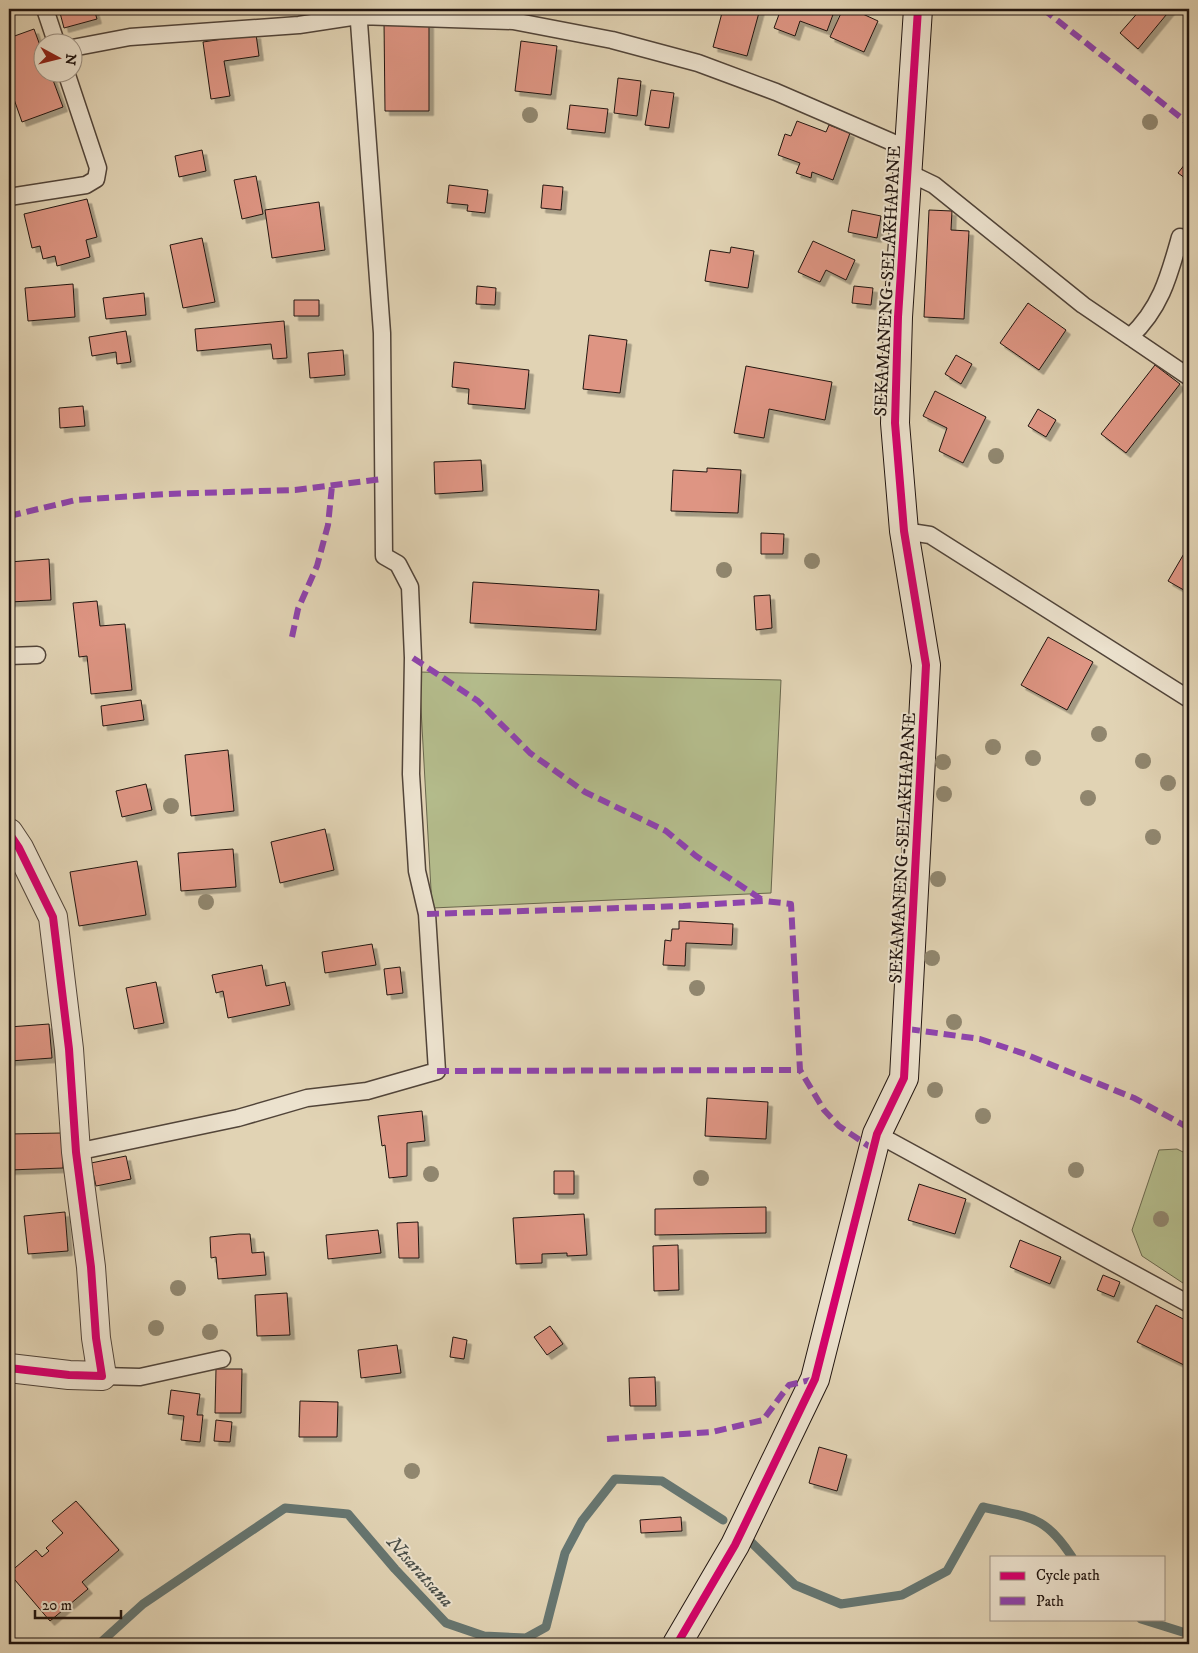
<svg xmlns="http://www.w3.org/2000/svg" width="1198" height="1653" viewBox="0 0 1198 1653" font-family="'IM FELL DW Pica',serif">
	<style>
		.green { fill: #b4bc8c; stroke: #6a684e }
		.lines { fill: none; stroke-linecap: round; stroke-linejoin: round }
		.stream { stroke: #667671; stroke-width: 9 }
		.building { fill: #de9583; stroke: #211510; filter: url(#shadow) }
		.lane-casing { stroke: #514439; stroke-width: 19 }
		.street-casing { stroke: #514439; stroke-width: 30 }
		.secondary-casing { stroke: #211510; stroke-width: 30 }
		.lane { stroke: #ece2ce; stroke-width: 16 }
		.street { stroke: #ece2ce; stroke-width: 28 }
		.secondary { stroke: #ece2ce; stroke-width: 28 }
		.quiet { stroke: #8e44ad; stroke-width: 6; stroke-dasharray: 12 6; stroke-linecap: butt }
		.cycleway-casing { stroke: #ece2ce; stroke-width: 11 }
		.cycleway { stroke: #d6006c; stroke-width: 8 }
		.tree { fill: #90866e }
		.labels { text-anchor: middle; stroke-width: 4; stroke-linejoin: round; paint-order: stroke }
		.street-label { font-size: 18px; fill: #211510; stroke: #ece2ce }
		.water-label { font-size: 19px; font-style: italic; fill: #494e48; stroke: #ece2ce }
	</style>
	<defs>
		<filter id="shadow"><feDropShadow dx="4.5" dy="4.5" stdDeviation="0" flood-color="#0004"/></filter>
	</defs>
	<rect width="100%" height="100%" fill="#e1d3b4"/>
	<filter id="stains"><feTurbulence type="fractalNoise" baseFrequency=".004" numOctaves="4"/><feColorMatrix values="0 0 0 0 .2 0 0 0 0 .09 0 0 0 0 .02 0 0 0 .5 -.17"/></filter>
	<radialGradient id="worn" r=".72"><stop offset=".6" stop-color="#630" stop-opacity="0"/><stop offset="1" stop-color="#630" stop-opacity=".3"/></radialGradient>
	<path class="green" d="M419 672 781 680 771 893 432 908Z
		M1177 1149 1189 1155V1287L1142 1256 1132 1230 1159 1150Z"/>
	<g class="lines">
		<path class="stream" d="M751 1542 795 1585 841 1604 902 1595 947 1571 983 1507C1030 1518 1044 1514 1072 1557
			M1141 1619 1189 1634
			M99 1644 143 1604 285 1508 348 1514 395 1569 446 1623 484 1636 526 1638 546 1627 565 1553 582 1521 615 1479 662 1481 723 1520"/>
	</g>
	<path class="building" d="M59 9H94L97 19 64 28Z
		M723 9H760L747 56 713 47Z
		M781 9H835L827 31 800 21 795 36 774 28Z
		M843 9H852L878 21 864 52 830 37Z
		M1141 9H1171L1138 49 1120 33Z
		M384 22H429V111H385Z
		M34 29 42 51V72H50L63 107 22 122 9 85V38Z
		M256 34 259 56 224 61 230 96 211 99 203 42Z
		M521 41 557 46 551 95 515 91Z
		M618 78 641 81 637 116 614 113Z
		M651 90 674 93 669 128 645 125Z
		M570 105 608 109 605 133 567 129Z
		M797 121 826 132 829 125 850 133 833 180 812 172 811 178 796 173 800 163 778 155 785 134 791 136Z
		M202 150 206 171 179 177 175 156Z
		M1189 159V181L1178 173Z
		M256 176 263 214 242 219 234 180Z
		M449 185 488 190 485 213 467 211 468 205 447 203Z
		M543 185 563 187 561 210 541 208Z
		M87 199 97 237 86 240 90 257 57 266 55 256 43 259 40 246 32 248 24 214Z
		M319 202 325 250 272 258 265 210Z
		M852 210 881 216 877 238 848 232Z
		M929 210 952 211 951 230 969 231 964 319 924 317Z
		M202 238 215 302 183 308 170 245Z
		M813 241 855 260 846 280 826 270 820 282 798 272Z
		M731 247 754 251 748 288 705 281 710 250 730 253Z
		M73 284 75 317 28 321 25 288Z
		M477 286 496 288 495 305 476 304Z
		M854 286 873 288 871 305 852 303Z
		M144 293 146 315 106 319 103 298Z
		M294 300H319V316H294Z
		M1028 303 1066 330 1039 370 1000 343Z
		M284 321 287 358 273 359 271 344 197 351 195 329Z
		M126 331 131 362 117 364 116 352 92 356 89 337Z
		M589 335 627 340 620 393 583 389Z
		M343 350 345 375 310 378 308 353Z
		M956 355 972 364 961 384 945 374Z
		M454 362 529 370 525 409 468 404 469 389 452 387Z
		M1155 365 1180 384 1126 453 1101 434Z
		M746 366 832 382 825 420 769 409 764 438 734 433Z
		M935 391 986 417 963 463 939 451 947 428 923 416Z
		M83 406 85 426 60 428 59 408Z
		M1038 409 1056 420 1046 437 1028 426Z
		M481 460 483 491 435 494 434 462Z
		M707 468 741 470 738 513 671 511 673 470 707 472Z
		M761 533 784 534 783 554H761Z
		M1189 545V593L1168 581Z
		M49 559 51 600 9 602V562Z
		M473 582 599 590 596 630 470 623Z
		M770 595 772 628 756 630 754 596Z
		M97 601 100 626 125 624 132 690 91 694 87 656 79 657 73 603Z
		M1048 637 1093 662 1067 710 1021 685Z
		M141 700 144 720 103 726 101 706Z
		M228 750 234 811 191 816 185 755Z
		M146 784 152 810 122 817 116 791Z
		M325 829 334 870 280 883 271 842Z
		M233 849 236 887 181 891 178 853Z
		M137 861 146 915 79 926 70 872Z
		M679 921 733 924 732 945 686 943 685 966 663 965 665 940 671 941 672 929H679Z
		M372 944 376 965 325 973 322 952Z
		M262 965 266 986 285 982 290 1005 228 1018 223 991 216 993 212 975Z
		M400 967 403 993 387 995 384 969Z
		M156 982 164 1023 134 1029 126 988Z
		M49 1024 52 1058 10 1061 9 1027Z
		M707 1098 768 1102 766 1139 705 1136Z
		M422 1111 425 1141 407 1143V1176L389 1178 385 1145 382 1146 378 1116Z
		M62 1133 63 1168 9 1170V1134Z
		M126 1156 131 1179 96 1186 91 1163Z
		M554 1171H574V1194H554Z
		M919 1184 966 1199 955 1234 908 1220Z
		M766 1207V1233L655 1235V1209Z
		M65 1212 68 1251 28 1254 24 1216Z
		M584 1214 587 1255 567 1256V1253L542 1254V1263L516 1264 513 1218Z
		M418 1222 419 1258H399L397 1223Z
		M378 1230 381 1253 328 1259 326 1235Z
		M239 1234H250L252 1253 264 1252 266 1275 218 1279 216 1257 211 1258 210 1237Z
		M1020 1240 1061 1257 1050 1284 1010 1267Z
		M678 1245 679 1290 654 1291 653 1246Z
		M1103 1275 1120 1282 1114 1297 1097 1290Z
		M287 1293 290 1335 257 1336 255 1295Z
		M1156 1305 1189 1322V1355L1184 1365 1137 1342Z
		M550 1326 563 1344 547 1355 534 1337Z
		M453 1337 467 1340 464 1359 450 1357Z
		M397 1345 401 1373 361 1378 358 1350Z
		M216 1369H242L241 1413H215Z
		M655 1377 656 1406H630L629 1378Z
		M171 1390 200 1394 197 1415H203L200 1442 181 1440 184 1416 168 1414Z
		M300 1401 338 1402 337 1437H299Z
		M216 1420 232 1422 230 1442 214 1441Z
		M819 1447 847 1455 837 1491 809 1483Z
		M76 1501 119 1550 82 1582 88 1589 50 1621 9 1573 36 1550 42 1557 49 1551 46 1548 63 1533 52 1521Z
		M681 1517 682 1531 641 1533 640 1520Z"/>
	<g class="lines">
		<g class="lane-casing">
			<path id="lane" d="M45 9 56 42
				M72 48 130 37 299 25 358 16 513 21 612 40 698 63 776 92 908 149
				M907 172 934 185 1083 305 1189 377
				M9 197 86 185 96 179 98 168 66 72
				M1130 337C1161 308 1169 276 1180 237
				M904 531 930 535 1189 699
				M9 656 37 655
				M877 1134 1189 1304
				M76 1152 238 1118 307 1098 367 1091 437 1071 427 914 417 871 411 774 413 658 410 587 398 564 384 556 382 333 358 9
				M102 1376 140 1377 222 1359"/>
		</g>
		<g class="street-casing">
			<path id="street" d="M9 833 19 848 53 917 69 1049 76 1152 91 1267 96 1338 102 1376 69 1375 9 1368"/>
		</g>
		<g class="secondary-casing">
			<path id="secondary" d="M677 1644 735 1545 815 1379 877 1134 904 1078 926 665 904 531 895 423 898 317 918 9"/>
		</g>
		<use href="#lane" class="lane"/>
		<use href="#street" class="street"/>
		<use href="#secondary" class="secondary"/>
		<path class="quiet" d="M1043 9 1189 124
			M9 516 76 500 165 494 295 490 382 479
			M292 637 298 609 317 566 328 525 332 486
			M413 658 478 701 530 753 585 792 666 831 696 856 764 901
			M427 914 683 906 764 901 791 904 800 1070 824 1110 839 1126 873 1149
			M908 1029 980 1039 1025 1054 1134 1098 1189 1128
			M437 1071 800 1070
			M607 1439 712 1432 763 1420 789 1385 815 1379"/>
		<g class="cycleway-casing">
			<path id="cycleway" d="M9 833 19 848 53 917 69 1049 76 1152 91 1267 96 1338 102 1376 69 1375 9 1368
				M677 1644 735 1545 815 1379 877 1134 904 1078 926 665 904 531 895 423 898 317 918 9"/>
		</g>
		<use href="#cycleway" class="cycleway"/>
	</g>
	<g class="tree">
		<circle cx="530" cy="115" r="8"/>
		<circle cx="1150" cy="122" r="8"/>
		<circle cx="996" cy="456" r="8"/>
		<circle cx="812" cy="561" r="8"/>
		<circle cx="724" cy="570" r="8"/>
		<circle cx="1099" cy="734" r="8"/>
		<circle cx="993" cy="747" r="8"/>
		<circle cx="1033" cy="758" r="8"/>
		<circle cx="1143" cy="761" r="8"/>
		<circle cx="943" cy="762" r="8"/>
		<circle cx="1168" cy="783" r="8"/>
		<circle cx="944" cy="794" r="8"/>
		<circle cx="1088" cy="798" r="8"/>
		<circle cx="171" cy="806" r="8"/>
		<circle cx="1153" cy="837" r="8"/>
		<circle cx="938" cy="879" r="8"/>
		<circle cx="206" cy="902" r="8"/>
		<circle cx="932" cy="958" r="8"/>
		<circle cx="697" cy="988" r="8"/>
		<circle cx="954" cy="1022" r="8"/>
		<circle cx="935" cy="1090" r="8"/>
		<circle cx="983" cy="1116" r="8"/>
		<circle cx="1076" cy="1170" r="8"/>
		<circle cx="431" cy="1174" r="8"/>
		<circle cx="701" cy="1178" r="8"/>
		<circle cx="1161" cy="1219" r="8"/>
		<circle cx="178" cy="1288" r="8"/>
		<circle cx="156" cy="1328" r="8"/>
		<circle cx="210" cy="1332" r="8"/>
		<circle cx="412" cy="1471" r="8"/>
	</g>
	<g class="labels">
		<g class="street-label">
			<text transform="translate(887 281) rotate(-87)" y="6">SEKAMANENG-SELAKHAPANE</text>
			<text transform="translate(902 848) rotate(-87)" y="6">SEKAMANENG-SELAKHAPANE</text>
		</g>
		<g class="water-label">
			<text transform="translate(421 1571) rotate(48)" y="7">Ntsaratsana</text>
		</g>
	</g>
	<rect width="1198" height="1653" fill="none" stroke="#e1d3b4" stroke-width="30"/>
	<rect x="10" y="10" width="1178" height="1633" fill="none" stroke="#211510" stroke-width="2.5"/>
	<rect x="15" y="15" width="1168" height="1623" fill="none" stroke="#211510"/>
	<rect x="990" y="1556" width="175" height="65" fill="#ece2ce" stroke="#9b9082"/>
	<rect x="1000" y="1572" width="25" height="8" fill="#d6006c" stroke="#9b9082"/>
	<text x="1036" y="1580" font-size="15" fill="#211510">Cycle path</text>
	<rect x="1000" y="1597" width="25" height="8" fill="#8e44ad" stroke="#9b9082"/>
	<text x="1036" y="1606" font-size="15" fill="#211510">Path</text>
	<g transform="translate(58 58) rotate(97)"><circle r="24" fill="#ece2ce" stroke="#9b9082"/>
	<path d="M0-4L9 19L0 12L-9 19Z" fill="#8f2418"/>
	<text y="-8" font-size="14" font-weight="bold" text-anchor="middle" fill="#211510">N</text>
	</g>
	<path d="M35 1610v8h86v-8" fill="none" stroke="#211510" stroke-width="2.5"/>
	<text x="42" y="1610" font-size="15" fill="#211510" stroke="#ece2ce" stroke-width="4" paint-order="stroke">20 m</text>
	<rect width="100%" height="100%" filter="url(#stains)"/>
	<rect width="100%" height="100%" fill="url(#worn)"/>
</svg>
